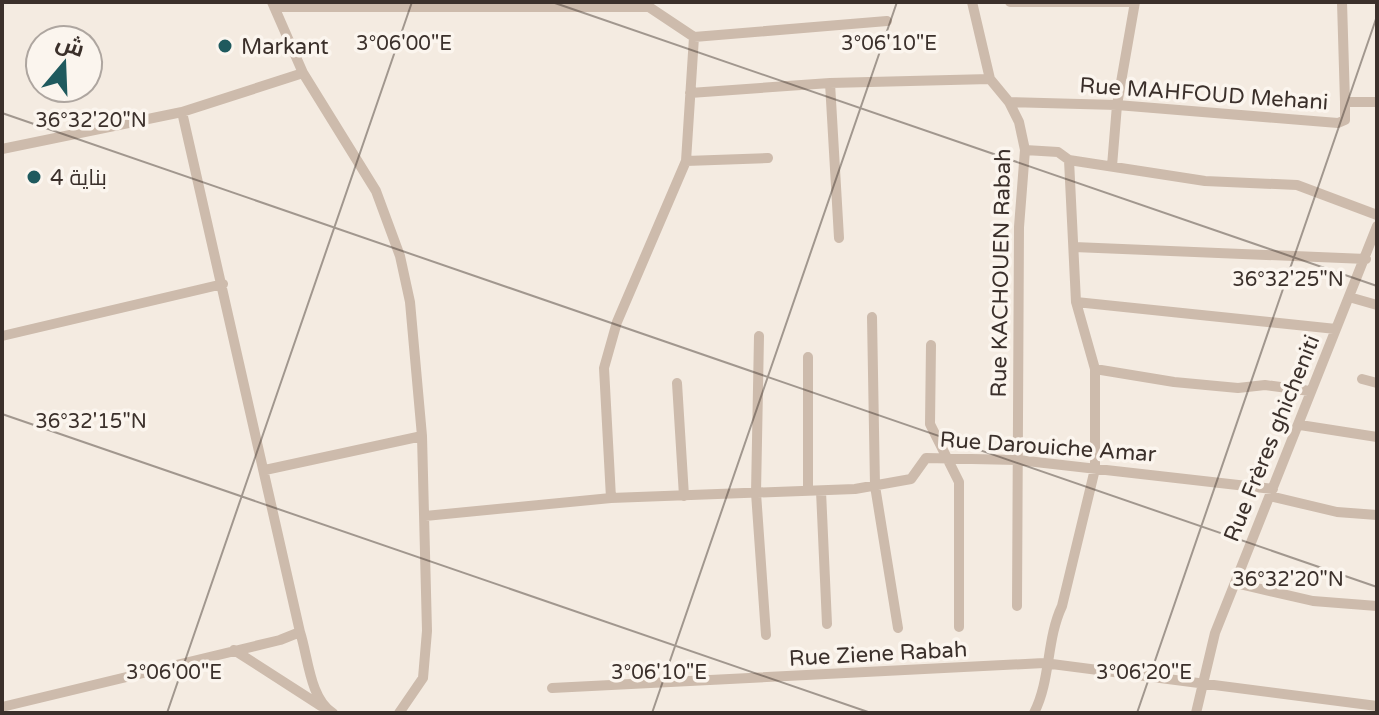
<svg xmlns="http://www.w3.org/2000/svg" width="1379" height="715" viewBox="0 0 1379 715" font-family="'Varela Round',Cairo,sans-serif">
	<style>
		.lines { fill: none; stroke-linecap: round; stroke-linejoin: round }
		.street { stroke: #cdbbac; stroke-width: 10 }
		.ticks { fill: none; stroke: #3b302b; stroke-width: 2; stroke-opacity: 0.45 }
		.poi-dot { fill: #1f5a5e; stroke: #fbf5ee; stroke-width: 3 }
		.labels { text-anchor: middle; stroke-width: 7; stroke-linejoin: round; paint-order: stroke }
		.poi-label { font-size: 22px; fill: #3b302b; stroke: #fbf5ee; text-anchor: start }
		.street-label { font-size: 22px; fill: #3b302b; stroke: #fbf5ee }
		.ticks-label { font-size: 20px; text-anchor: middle; fill: #3b302b; stroke: #fbf5ee; stroke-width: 7; stroke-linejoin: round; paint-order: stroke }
	</style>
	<rect width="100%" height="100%" fill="#f4ebe1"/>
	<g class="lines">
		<path class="street" d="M272 2 303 73 376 191 400 256 410 302 422 436 427 631 423 678 399 713
			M972 2 990 79 1009 102 1019 122 1025 150 1019 227 1017 606
			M1010 2H1135
			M1342 2 1345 102
			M274 7H649L694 37 887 21
			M830 83 839 238
			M690 93 830 83 990 79
			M1009 102 1117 105 1338 123 1345 120V102H1377
			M182 112 300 632
			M2 149 182 112 303 73
			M1025 150 1058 152 1069 160 1205 181 1297 185 1377 215
			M686 161 768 158
			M1112 166 1117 105 1135 2
			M1074 247 1366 259
			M1349 297 1377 305
			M1076 302 1336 329
			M872 317 875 486 898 628
			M2 336 223 284
			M759 336 756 493 766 635
			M931 345 930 424 959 482V627
			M1095 369 1174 382 1238 388 1265 385 1310 391
			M1362 379 1377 383
			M677 383 684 496
			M1300 425 1377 437
			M265 470 422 436
			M808 491V357
			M821 491 827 624
			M1270 496 1337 512 1377 515
			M611 498 604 368 617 322 686 161 694 37
			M425 516 611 498 855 489 911 479 926 458 1018 460 1273 489
			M1235 583 1313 601 1377 606
			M234 650 321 706
			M552 688 1044 663 1377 706
			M2 707 280 640 300 632C308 656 310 700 333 713
			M1034 713C1051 680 1046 640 1062 606L1095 469V369L1076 302 1069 160
			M1196 713 1215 633 1377 226"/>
	</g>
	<path class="ticks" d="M552 2 1377 286M2 113 1377 587M2 414 871 713M167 713 412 2M652 713 897 2M1137 713 1377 16"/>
	<g class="poi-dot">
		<circle cx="225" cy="46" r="8"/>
		<circle cx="34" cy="177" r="8"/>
	</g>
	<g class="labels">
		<g class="poi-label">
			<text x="241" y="54">Markant</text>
			<text x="50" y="185">بناية 4</text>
		</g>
		<g class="street-label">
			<text transform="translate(1204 93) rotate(4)" y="8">Rue MAHFOUD Mehani</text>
			<text transform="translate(1000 273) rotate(-89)" y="8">Rue KACHOUEN Rabah</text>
			<text transform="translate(1271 438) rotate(-68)" y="8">Rue Frères ghicheniti</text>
			<text transform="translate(1048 446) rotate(4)" y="8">Rue Darouiche Amar</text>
			<text transform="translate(878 653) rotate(-3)" y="8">Rue Ziene Rabah</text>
		</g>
	</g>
	<g class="ticks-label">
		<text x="404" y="50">3°06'00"E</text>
		<text x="889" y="50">3°06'10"E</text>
		<text x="91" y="127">36°32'20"N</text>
		<text x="1288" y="286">36°32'25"N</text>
		<text x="91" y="428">36°32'15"N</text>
		<text x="1288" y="586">36°32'20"N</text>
		<text x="174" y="679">3°06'00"E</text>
		<text x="659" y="679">3°06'10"E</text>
		<text x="1144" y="679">3°06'20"E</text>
	</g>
	<rect width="1379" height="715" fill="none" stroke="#3b302b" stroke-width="8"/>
	<g transform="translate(64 64) rotate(19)"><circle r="38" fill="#fbf5ee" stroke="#aea6a0" stroke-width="2"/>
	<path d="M0-6L14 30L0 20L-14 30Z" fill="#1f5a5e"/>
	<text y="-12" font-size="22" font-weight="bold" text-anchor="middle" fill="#3b302b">ش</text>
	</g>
</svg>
